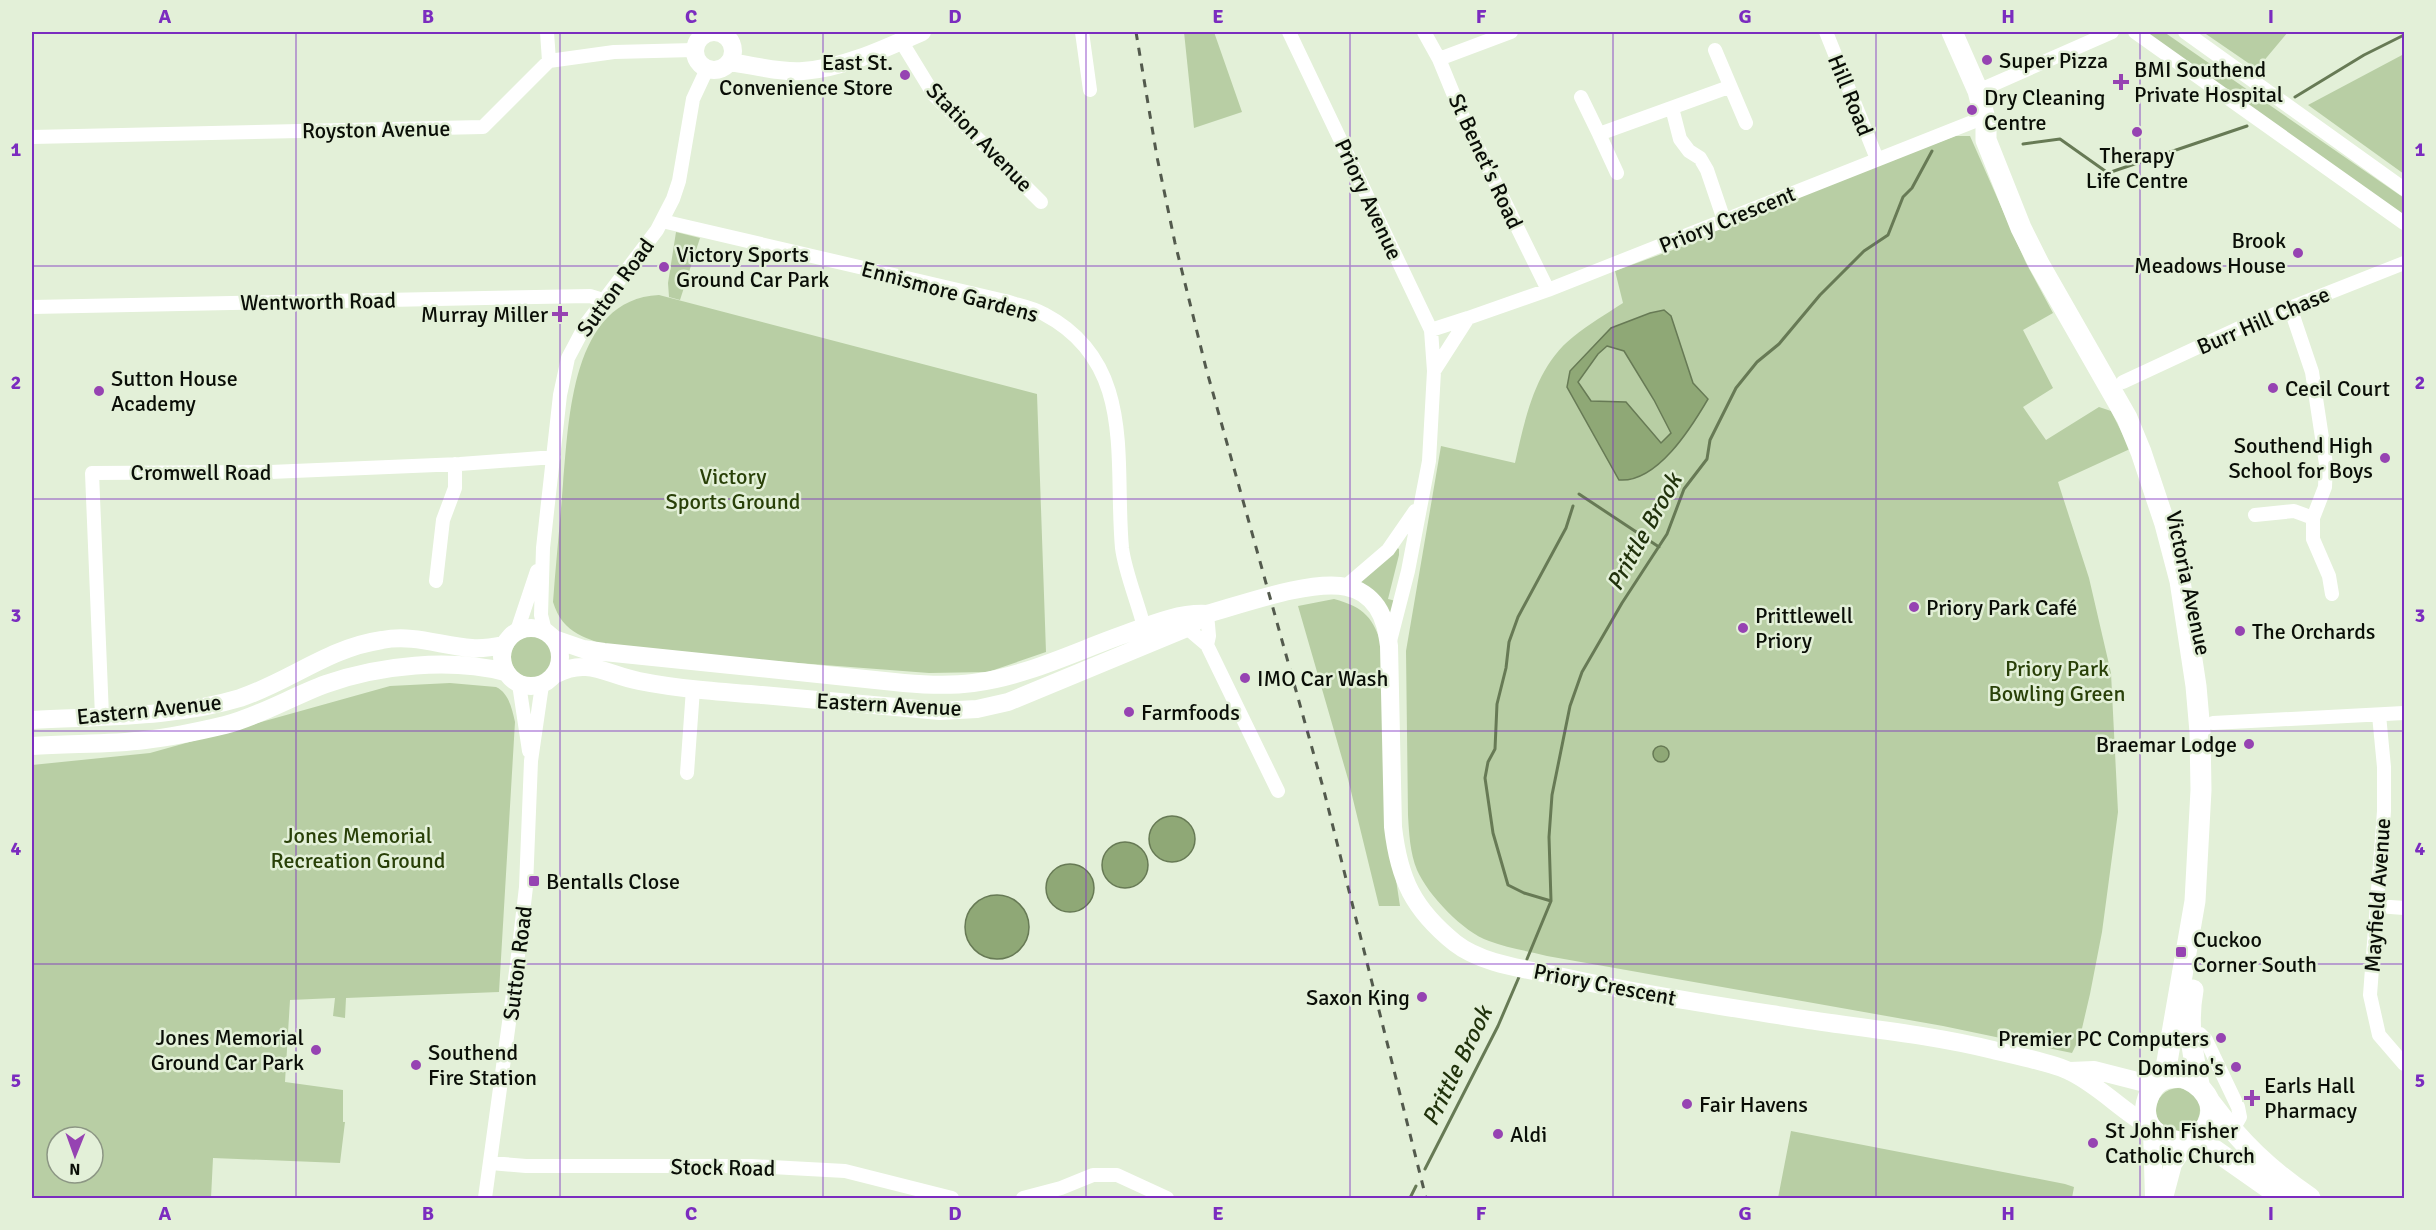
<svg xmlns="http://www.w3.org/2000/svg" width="2436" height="1230" viewBox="0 0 2436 1230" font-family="Signika,sans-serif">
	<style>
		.green { fill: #b8cea4; fill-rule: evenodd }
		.water { fill: #8fa876; stroke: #677a55; stroke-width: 1.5; fill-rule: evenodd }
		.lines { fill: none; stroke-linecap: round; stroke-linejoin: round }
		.stream { stroke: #677a55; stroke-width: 3 }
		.minor { stroke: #fff; stroke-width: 14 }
		.major { stroke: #fff; stroke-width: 18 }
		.highway { stroke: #fff; stroke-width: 21 }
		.rail { stroke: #535a4d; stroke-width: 3; stroke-dasharray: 8 8; stroke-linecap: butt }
		.grid { fill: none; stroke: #7b2cbf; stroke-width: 1.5; stroke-opacity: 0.55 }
		.poi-dot { fill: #9643b2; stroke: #e3f0d8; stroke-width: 2 }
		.labels { text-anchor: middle; stroke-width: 5; stroke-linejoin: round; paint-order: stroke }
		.poi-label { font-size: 22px; fill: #0a0e07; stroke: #e3f0d8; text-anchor: start }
		.street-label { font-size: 22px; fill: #0a0e07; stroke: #e3f0d8 }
		.park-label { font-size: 22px; fill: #294008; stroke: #e3f0d8 }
		.water-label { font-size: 24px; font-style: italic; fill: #21320c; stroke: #e3f0d8 }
		.neatline { fill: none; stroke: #7b2cbf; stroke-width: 2 }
		.grid-label { font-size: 20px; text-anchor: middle; font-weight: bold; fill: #7b2cbf }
	</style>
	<rect width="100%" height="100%" fill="#e3f0d8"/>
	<path class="green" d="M1184 32H1214L1242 112 1194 128Z
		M2144 32H2164L2404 198V219Z
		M2203 32H2288L2257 69Z
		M2404 54V174L2308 105Z
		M1955 136H1970L2026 263 2053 313 2023 330 2053 388 2023 407 2046 440 2099 407 2111 411 2130 449 2058 482 2089 578 2111 673 2118 812 2102 932 2090 994 2080 1037 2072 1053 1943 1026 1547 956C1528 951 1507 948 1489 941 1463 932 1428 895 1417 870 1410 853 1409 833 1408 815L1406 651 1441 446 1515 463C1525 419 1535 367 1573 337 1589 324 1606 314 1623 303L1615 271 1711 236 1709 231Z
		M676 232 700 238 680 300 669 297 668 283Z
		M659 295 1037 394 1046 652 988 672 929 673 617 649C587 638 563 635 553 602 556 562 560 523 563 484 569 420 571 299 659 295Z
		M1396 547 1399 549V555L1388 599 1396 601 1393 626 1358 581Z
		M1334 599C1364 607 1374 618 1382 647L1388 827 1400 906H1379L1348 779 1298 606Z
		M511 657a21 21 0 1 1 42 0a21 21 0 1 1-42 0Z
		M450 683 496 687C509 693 512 709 515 722L499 992 346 998 345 1018 333 1016 335 998 290 1000 285 1082 343 1090V1122H345L340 1163 213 1158 211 1198H32V765L150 753 390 686ZM57 1137H93V1173H57Z
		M2156 1110a22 22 0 1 1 44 0a22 22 0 1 1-44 0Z
		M1791 1131 2065 1184 2074 1187 2072 1198H1778Z"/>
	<path class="water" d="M1664 310 1671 316 1693 383 1708 399C1691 428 1657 483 1619 480L1567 387 1570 371 1611 328 1650 313ZM1607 346 1624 351 1654 400 1671 433 1661 443 1626 402 1591 401 1578 382 1598 354Z
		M1653 754a8 8 0 1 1 16 0a8 8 0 1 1-16 0Z
		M1149 839a23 23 0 1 1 46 0a23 23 0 1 1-46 0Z
		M1102 865a23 23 0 1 1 46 0a23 23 0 1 1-46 0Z
		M1046 888a24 24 0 1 1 48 0a24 24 0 1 1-48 0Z
		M965 927a32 32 0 1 1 64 0a32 32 0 1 1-64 0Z"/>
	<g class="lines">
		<path class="stream" d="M2295 97 2364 55 2404 35
			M2023 144 2060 139 2108 173 2247 126
			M1579 494 1659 547
			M1551 901 1524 893 1508 885 1493 833 1485 778 1488 762 1495 749 1497 704 1506 668 1509 642 1518 617 1566 528 1573 506
			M1527 959 1551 901 1549 837 1552 795 1570 706 1582 672 1622 603 1667 534 1684 489 1707 459 1710 440 1736 388 1757 362 1779 344 1820 295 1864 251 1888 235 1903 197 1912 188 1932 151
			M1425 1169 1498 1026 1519 977
			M1410 1198 1416 1186"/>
		<path class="minor" d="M547 32 549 61
			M1082 32 1090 90
			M1289 32 1431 330 1434 371
			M1424 32 1439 59 1462 115 1548 290
			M1826 32 1877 159
			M2135 32 2404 223
			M2185 32 2404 189
			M901 41 934 95 1041 202
			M1715 50 1746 123
			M1439 59 1511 32
			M1978 91 2112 32
			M1581 97 1599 134
			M1672 108 1680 139 1689 151 1700 158 1707 170 1724 220
			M32 137 483 127 549 61 614 52 694 50
			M1617 173 1599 134 1729 87
			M662 221 1005 301C1017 305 1032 307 1044 314 1137 363 1114 461 1122 548 1125 572 1138 603 1144 627
			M32 307 590 296 603 300
			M2290 307 2312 372 2326 464 2325 487 2313 518
			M1431 330 1468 318
			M2123 382 2237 329 2404 263
			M2255 515 2294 511 2313 518V539L2329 576 2332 594
			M436 581 443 520 455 488V464
			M1346 586 1388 550 1415 511
			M1207 614 1209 636 1207 645
			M1187 628 1207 645 1278 791
			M517 631 537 571
			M545 631 541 615 543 548 560 395 568 358 586 324 657 230 673 199 679 181 693 99 707 69
			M1390 641 1408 571 1429 461 1434 371 1468 318 1548 290 1985 117
			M519 684 529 751
			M2379 715 2384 767V811L2370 995 2379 1035 2404 1064
			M102 716 92 473 270 472 460 464 554 457
			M2213 723 2404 713
			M687 773 693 689
			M2377 906 2404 908
			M2189 1035 2200 1034 2206 1040 2238 1107 2240 1117 2232 1131
			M491 1163 526 1166H751L845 1171 952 1198
			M485 1198 517 964 526 887 531 761 542 685
			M1023 1198 1061 1188 1093 1175H1117L1167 1198"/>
		<path class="major" d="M695 51a19 19 0 1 1 38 0a19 19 0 1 1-38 0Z
			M729 62C753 65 780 73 803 71 844 68 886 48 922 32
			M502 657a29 29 0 1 1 58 0a29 29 0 1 1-58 0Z
			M554 639 583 649 604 652 904 683C927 685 950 686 973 683 1022 677 1068 655 1114 638 1143 628 1176 612 1207 614 1243 604 1312 579 1347 587 1359 589 1370 597 1377 607 1385 619 1387 632 1389 646L1393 827C1399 879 1413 909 1455 943 1483 965 1528 969 1563 977 1644 995 1727 1007 1809 1020 1870 1029 1932 1035 1993 1050 2013 1055 2054 1063 2071 1072 2101 1087 2122 1111 2149 1126
			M556 674C588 657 607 675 639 681 679 689 721 692 762 695 821 700 880 706 940 711L977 709 1008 702 1187 628 1207 614
			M32 720C100 716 174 718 240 698 291 681 328 648 382 640 414 634 442 646 472 648 483 649 494 647 504 645
			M32 746C69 743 108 745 145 740 171 737 200 731 225 725 260 716 293 696 326 684 380 665 450 658 505 672
			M2070 1071 2094 1070 2141 1082H2158
			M2152 1130 2154 1198
			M2164 1198 2173 1164 2187 1143"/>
		<path class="highway" d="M1952 32 1978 91 1986 123V140L2021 228 2039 264 2127 418 2141 452 2165 524 2180 581 2196 686 2200 732 2201 790 2195 901 2164 1079
			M2193 990C2187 1023 2192 1052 2199 1084
			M2181 1077C2201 1083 2219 1103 2207 1125 2203 1132 2196 1137 2190 1142 2160 1143 2135 1125 2150 1093 2153 1088 2157 1082 2163 1080 2168 1077 2175 1078 2181 1077Z
			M2210 1102C2241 1143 2268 1169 2310 1198
			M2190 1142 2216 1151 2283 1198"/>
		<path class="rail" d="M1136 32 1157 157 1175 243 1206 368 1324 791 1426 1198"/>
	</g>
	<path class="grid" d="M296 32V1198M560 32V1198M823 32V1198M1086 32V1198M1350 32V1198M1613 32V1198M1876 32V1198M2140 32V1198M32 266H2404M32 499H2404M32 731H2404M32 964H2404"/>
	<g class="poi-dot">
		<circle cx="1987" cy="60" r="6"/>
		<circle cx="905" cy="75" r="6"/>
		<path d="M2118 73h6v6h6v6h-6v6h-6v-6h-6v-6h6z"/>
		<circle cx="1972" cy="110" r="6"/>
		<circle cx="2137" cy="132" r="6"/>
		<circle cx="2298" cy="253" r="6"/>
		<circle cx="664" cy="267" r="6"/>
		<path d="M557 305h6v6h6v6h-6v6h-6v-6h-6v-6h6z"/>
		<circle cx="2273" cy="388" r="6"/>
		<circle cx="99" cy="391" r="6"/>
		<circle cx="2385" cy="458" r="6"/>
		<circle cx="1914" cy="607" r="6"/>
		<circle cx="1743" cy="628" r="6"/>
		<circle cx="2240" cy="631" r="6"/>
		<circle cx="1245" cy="678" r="6"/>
		<circle cx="1129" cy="712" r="6"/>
		<circle cx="2249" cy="744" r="6"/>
		<rect x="528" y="875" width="12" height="12" rx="3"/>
		<rect x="2175" y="946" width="12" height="12" rx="3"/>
		<circle cx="1422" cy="997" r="6"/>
		<circle cx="2221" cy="1038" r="6"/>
		<circle cx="316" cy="1050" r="6"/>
		<circle cx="416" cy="1065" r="6"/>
		<circle cx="2236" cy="1067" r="6"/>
		<path d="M2249 1089h6v6h6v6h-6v6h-6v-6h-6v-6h6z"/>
		<circle cx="1687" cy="1104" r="6"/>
		<circle cx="1498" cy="1134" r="6"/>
		<circle cx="2093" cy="1143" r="6"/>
	</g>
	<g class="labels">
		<g class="poi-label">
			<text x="1999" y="68">Super Pizza</text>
			<text x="893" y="70" text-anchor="end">East St.<tspan x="893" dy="25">Convenience Store</tspan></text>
			<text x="2134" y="77">BMI Southend<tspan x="2134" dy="25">Private Hospital</tspan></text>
			<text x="1984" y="105">Dry Cleaning<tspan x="1984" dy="25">Centre</tspan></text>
			<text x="2137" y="163" text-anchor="middle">Therapy<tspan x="2137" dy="25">Life Centre</tspan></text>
			<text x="2286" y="248" text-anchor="end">Brook<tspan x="2286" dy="25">Meadows House</tspan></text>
			<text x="676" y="262">Victory Sports<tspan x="676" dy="25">Ground Car Park</tspan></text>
			<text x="548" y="322" text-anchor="end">Murray Miller</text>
			<text x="111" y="386">Sutton House<tspan x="111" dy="25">Academy</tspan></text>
			<text x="2285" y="396">Cecil Court</text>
			<text x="2373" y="453" text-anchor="end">Southend High<tspan x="2373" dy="25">School for Boys</tspan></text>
			<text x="1926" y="615">Priory Park Café</text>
			<text x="1755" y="623">Prittlewell<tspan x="1755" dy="25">Priory</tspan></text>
			<text x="2252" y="639">The Orchards</text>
			<text x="1257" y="686">IMO Car Wash</text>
			<text x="1141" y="720">Farmfoods</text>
			<text x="2237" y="752" text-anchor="end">Braemar Lodge</text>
			<text x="546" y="889">Bentalls Close</text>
			<text x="2193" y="947">Cuckoo<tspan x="2193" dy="25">Corner South</tspan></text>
			<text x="1410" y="1005" text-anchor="end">Saxon King</text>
			<text x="304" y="1045" text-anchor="end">Jones Memorial<tspan x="304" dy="25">Ground Car Park</tspan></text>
			<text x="2209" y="1046" text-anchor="end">Premier PC Computers</text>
			<text x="428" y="1060">Southend<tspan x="428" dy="25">Fire Station</tspan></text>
			<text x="2224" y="1075" text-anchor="end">Domino's</text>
			<text x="2264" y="1093">Earls Hall<tspan x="2264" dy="25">Pharmacy</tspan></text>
			<text x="1699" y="1112">Fair Havens</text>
			<text x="2105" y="1138">St John Fisher<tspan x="2105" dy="25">Catholic Church</tspan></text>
			<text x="1510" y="1142">Aldi</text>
		</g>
		<g class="street-label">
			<text transform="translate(1851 95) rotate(68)" y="8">Hill Road</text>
			<text transform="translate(376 129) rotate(-1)" y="8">Royston Avenue</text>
			<text transform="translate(980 137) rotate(46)" y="8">Station Avenue</text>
			<text transform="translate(1486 161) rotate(65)" y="8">St Benet's Road</text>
			<text transform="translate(1369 199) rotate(65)" y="8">Priory Avenue</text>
			<text transform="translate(1727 219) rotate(-22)" y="8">Priory Crescent</text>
			<text transform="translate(615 287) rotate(-54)" y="8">Sutton Road</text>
			<text transform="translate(950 291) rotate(15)" y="8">Ennismore Gardens</text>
			<text transform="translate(318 301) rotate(-1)" y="8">Wentworth Road</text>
			<text transform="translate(2263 320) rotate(-23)" y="8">Burr Hill Chase</text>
			<text x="201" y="480">Cromwell Road</text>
			<text transform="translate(2189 583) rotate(78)" y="8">Victoria Avenue</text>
			<text transform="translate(889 704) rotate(3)" y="8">Eastern Avenue</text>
			<text transform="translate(149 709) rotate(-6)" y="8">Eastern Avenue</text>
			<text transform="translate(2377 895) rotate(-86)" y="8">Mayfield Avenue</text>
			<text transform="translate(517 963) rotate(-83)" y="8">Sutton Road</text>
			<text transform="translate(1605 984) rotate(11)" y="8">Priory Crescent</text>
			<text transform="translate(723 1167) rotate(1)" y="8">Stock Road</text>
		</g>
		<g class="park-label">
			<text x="733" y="484">Victory<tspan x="733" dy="25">Sports Ground</tspan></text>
			<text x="2057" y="676">Priory Park<tspan x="2057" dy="25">Bowling Green</tspan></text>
			<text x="358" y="843">Jones Memorial<tspan x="358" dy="25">Recreation Ground</tspan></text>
		</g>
		<g class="water-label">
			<text transform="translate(1644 532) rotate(-61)" y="8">Prittle Brook</text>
			<text transform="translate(1457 1066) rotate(-64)" y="8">Prittle Brook</text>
		</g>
	</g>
	<rect width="2436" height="1230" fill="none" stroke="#e3f0d8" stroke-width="66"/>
	<g transform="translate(75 1155) rotate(181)"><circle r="28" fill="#e3f0d8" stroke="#8c9684" stroke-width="1.5"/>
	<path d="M0-4.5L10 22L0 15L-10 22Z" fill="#9643b2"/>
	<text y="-9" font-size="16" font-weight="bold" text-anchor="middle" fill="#0a0e07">N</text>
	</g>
	<rect x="33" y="33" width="2370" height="1164" class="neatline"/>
	<g class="grid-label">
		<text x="165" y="23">A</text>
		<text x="428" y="23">B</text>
		<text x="691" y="23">C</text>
		<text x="955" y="23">D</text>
		<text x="1218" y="23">E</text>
		<text x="1481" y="23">F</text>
		<text x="1745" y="23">G</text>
		<text x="2008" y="23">H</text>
		<text x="2271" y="23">I</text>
		<text x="16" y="156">1</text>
		<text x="2420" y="156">1</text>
		<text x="16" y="389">2</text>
		<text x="2420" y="389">2</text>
		<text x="16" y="622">3</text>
		<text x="2420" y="622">3</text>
		<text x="16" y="855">4</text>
		<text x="2420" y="855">4</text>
		<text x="16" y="1087">5</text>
		<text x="2420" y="1087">5</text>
		<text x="165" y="1220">A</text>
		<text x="428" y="1220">B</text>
		<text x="691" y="1220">C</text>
		<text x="955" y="1220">D</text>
		<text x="1218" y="1220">E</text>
		<text x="1481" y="1220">F</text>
		<text x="1745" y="1220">G</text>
		<text x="2008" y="1220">H</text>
		<text x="2271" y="1220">I</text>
	</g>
</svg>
